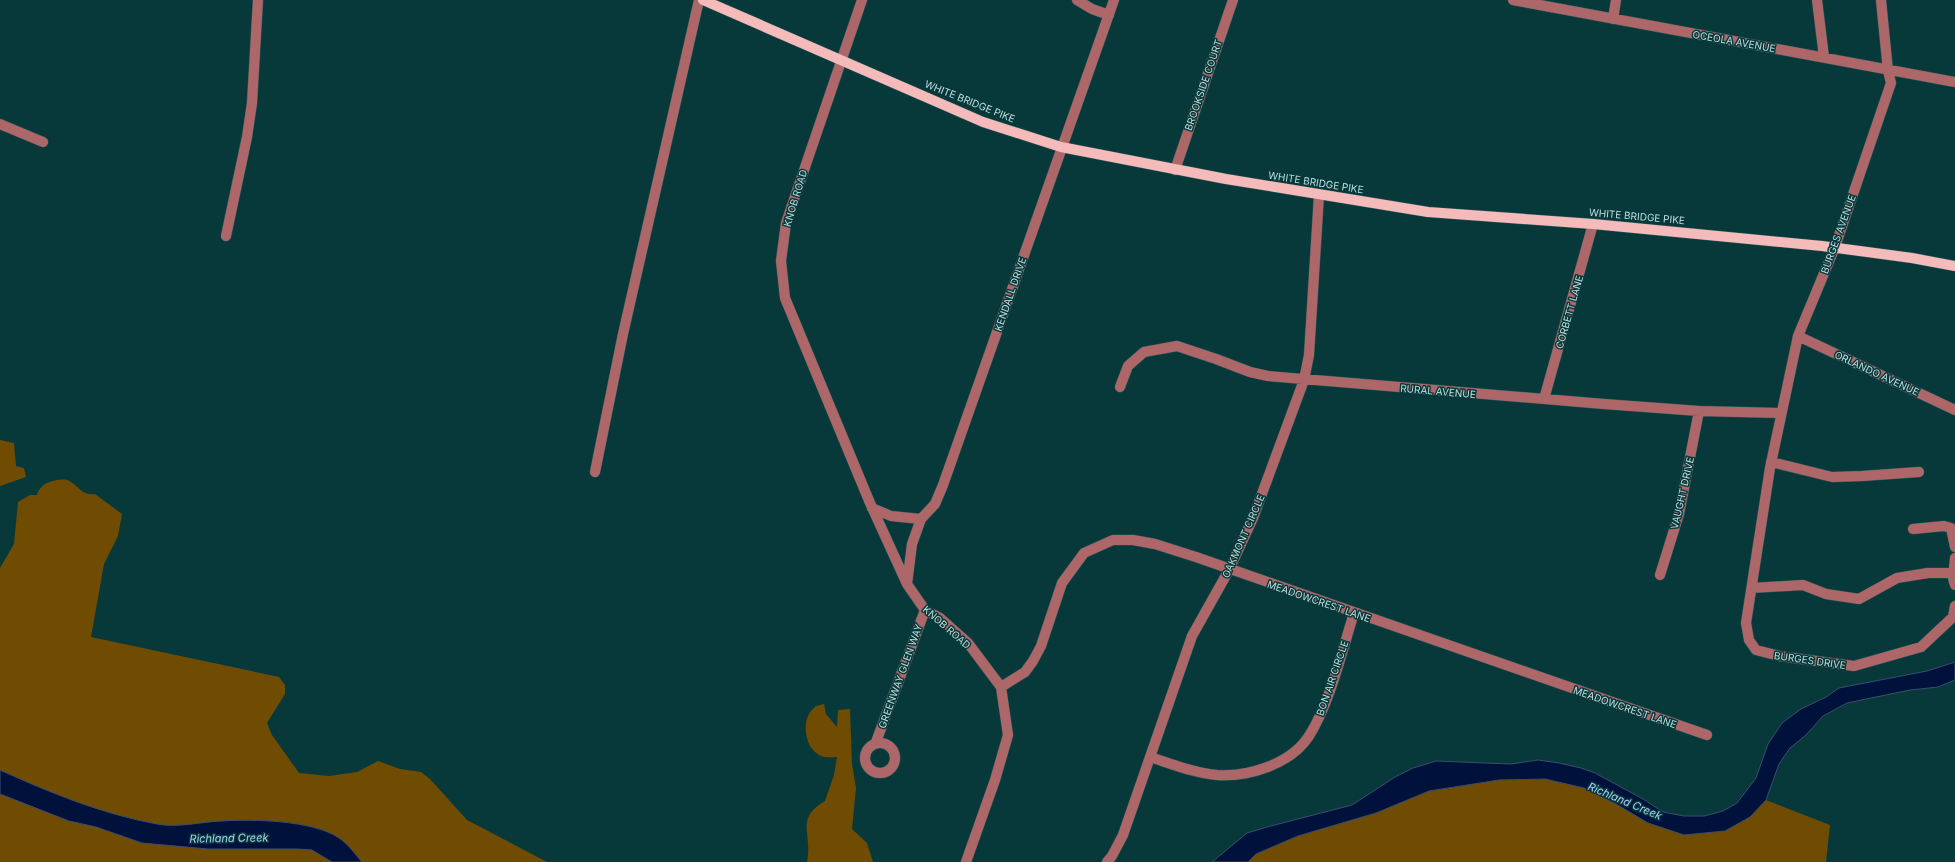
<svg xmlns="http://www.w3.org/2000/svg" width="1955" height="862" viewBox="0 0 1955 862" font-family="Inter,sans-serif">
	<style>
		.green { fill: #6f4c02 }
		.water { fill: #00123c; stroke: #394f6c }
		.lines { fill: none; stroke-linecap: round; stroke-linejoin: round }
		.minor-casing { stroke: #285658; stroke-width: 11 }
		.major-casing { stroke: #285658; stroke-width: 11 }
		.minor { stroke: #ae6769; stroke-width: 10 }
		.major { stroke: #f5baba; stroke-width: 10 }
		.labels { text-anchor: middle; stroke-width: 3; stroke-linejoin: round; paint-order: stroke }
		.street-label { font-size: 10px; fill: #bfdcdd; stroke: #07393b }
		.water-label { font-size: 11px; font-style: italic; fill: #afccf8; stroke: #07393b }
	</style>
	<rect width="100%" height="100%" fill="#07393b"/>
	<path class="green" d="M0 440 14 443 16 466 24 468 26 477 0 486Z
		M57 480C59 480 64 479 67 480 78 484 81 496 95 494L122 514 118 536 104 564 91 637 279 677 285 685V694L267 723 272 735 299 773 329 776 357 772 378 761 400 769 421 772 430 779 467 820 547 862H0V568L14 544 18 502 30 495H37C40 485 47 482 57 480Z
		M824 704 826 714 837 727 838 710 850 709 852 764 856 788 852 829 867 843 873 862H807C813 833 794 819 825 801L834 775 837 757C833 757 825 758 821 756 804 749 800 718 815 707 817 705 822 705 824 704Z
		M1545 779 1584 788 1616 803 1648 823 1750 817 1766 800 1830 825 1826 862H1248L1256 854 1298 836 1376 813 1429 791 1499 780Z"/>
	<path class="water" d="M1955 662V680L1938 687 1910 690 1847 703 1823 716 1806 735 1790 748 1779 764 1766 800 1750 817 1725 831 1684 835 1648 823 1616 804 1584 788 1545 779 1499 780 1429 791 1376 813 1298 836 1256 854 1248 862H1212L1247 833 1267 827 1352 805 1395 777 1413 768 1436 761 1511 764 1538 760 1559 763 1581 768 1595 773 1643 799 1663 812 1684 816H1704L1723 811 1737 803 1756 778 1768 744 1782 723 1801 709 1826 697 1839 688 1927 671Z
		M0 770C51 793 102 814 157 824 177 828 200 822 221 821 252 819 313 820 339 838 348 844 355 854 362 862H332L312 850 298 849H208L142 843 96 827 69 821 0 794Z"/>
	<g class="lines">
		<g class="minor-casing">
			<path id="minor" d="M862 0 786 223 781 261 785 298 870 503 907 584 925 610 940 618 968 643 1001 687 1008 735 995 780 966 862
				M1077 0 1092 9 1109 15
				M1513 0 1955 82
				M1817 0 1824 57
				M1881 0 1888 71 1891 83 1835 247 1798 336 1770 468 1746 623 1749 640 1756 650 1779 656 1854 666 1921 647 1953 617 1955 606
				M1613 19 1616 0
				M0 124 43 142
				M1175 170 1233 0
				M226 236 247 137 252 103 258 0
				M1798 336 1955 410
				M1120 387 1128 366 1144 352 1177 346 1216 359 1250 372 1268 376 1604 404 1699 411 1780 413
				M1544 399 1593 224
				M1771 462 1832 477 1862 476 1919 472
				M595 472 623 334 699 0
				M872 508 891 516 921 519
				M1913 529 1944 526 1951 528 1955 547
				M1955 558 1953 578 1955 585
				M1660 575 1679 514 1699 411
				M907 584 912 544 921 519 935 504 943 485 1114 0
				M1752 588 1803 585 1826 594 1859 599 1897 578 1928 573H1954
				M1001 687 1025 672 1033 661 1041 646 1062 583 1084 553 1113 540H1133L1155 544 1196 557 1707 735
				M876 742 925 610
				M865 758a15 15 0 1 1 30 0a15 15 0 1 1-30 0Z
				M1150 757C1172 764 1194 773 1217 775 1249 777 1291 764 1309 736 1330 703 1342 651 1354 613
				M1107 862 1112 856 1123 835 1192 636 1229 570 1253 518 1304 380 1309 355 1319 195"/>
		</g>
		<g class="major-casing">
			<path id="major" d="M703 0 983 122 1061 147 1226 179 1428 212 1593 224 1822 246 1912 258 1955 266"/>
		</g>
		<use href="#minor" class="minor"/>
		<use href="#major" class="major"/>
	</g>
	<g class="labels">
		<g class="street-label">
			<text transform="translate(1734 41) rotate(10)" y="4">OCEOLA AVENUE</text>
			<text transform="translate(1203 85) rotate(-71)" y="4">BROOKSIDE COURT</text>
			<text transform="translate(970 101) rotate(22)" y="4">WHITE BRIDGE PIKE</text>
			<text transform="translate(1316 182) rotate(9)" y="4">WHITE BRIDGE PIKE</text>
			<text transform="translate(795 198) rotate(-73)" y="4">KNOB ROAD</text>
			<text transform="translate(1637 216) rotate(5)" y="4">WHITE BRIDGE PIKE</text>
			<text transform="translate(1838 234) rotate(-70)" y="4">BURGES AVENUE</text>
			<text transform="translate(1010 294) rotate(-71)" y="4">KENDALL DRIVE</text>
			<text transform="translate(1569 312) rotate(-74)" y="4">CORBETT LANE</text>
			<text transform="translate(1877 373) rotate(25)" y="4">ORLANDO AVENUE</text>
			<text transform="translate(1438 391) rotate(5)" y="4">RURAL AVENUE</text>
			<text transform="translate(1682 493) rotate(-77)" y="4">VAUGHT DRIVE</text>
			<text transform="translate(1243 536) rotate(-66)" y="4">OAKMONT CIRCLE</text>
			<text transform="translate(1319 601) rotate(19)" y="4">MEADOWCREST LANE</text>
			<text transform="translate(947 627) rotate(41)" y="4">KNOB ROAD</text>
			<text transform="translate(1810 660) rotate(8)" y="4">BURGES DRIVE</text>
			<text transform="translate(900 676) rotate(-70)" y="4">GREENWAY GLEN WAY</text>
			<text transform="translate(1332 678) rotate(-71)" y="4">BON AIR CIRCLE</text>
			<text transform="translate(1625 707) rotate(19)" y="4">MEADOWCREST LANE</text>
		</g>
		<g class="water-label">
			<text transform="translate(1625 801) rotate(23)" y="4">Richland Creek</text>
			<text transform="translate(229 838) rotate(-1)" y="4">Richland Creek</text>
		</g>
	</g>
</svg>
